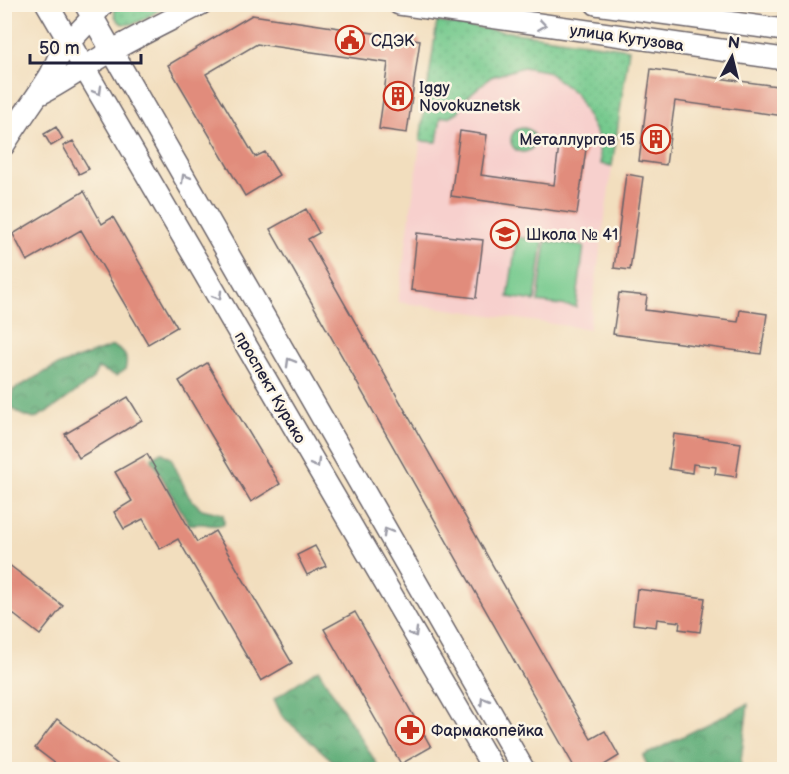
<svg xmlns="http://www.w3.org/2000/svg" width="789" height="774" viewBox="0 0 789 774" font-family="'Balsamiq Sans',sans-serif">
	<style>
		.built { fill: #f7d0cd }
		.grass { fill: url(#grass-dots); stroke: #4b7664; stroke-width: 1.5 }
		.forest { fill: url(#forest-crowns); stroke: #40685a; stroke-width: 1.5 }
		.pitch { fill: #74c98d; stroke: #4b7664; stroke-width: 1.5 }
		.building { fill: #e18c7b }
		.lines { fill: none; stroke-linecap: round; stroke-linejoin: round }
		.secondary-casing { stroke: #6b6469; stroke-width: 24 }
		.secondary { stroke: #fff; stroke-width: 21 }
		.oneway { stroke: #9c9ca7 }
		.labels { text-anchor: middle; stroke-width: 5; stroke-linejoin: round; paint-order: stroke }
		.street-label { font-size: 16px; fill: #22223b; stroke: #fcf5e5 }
		.poi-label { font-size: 16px; fill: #22223b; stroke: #fcf5e5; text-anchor: start }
	</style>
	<defs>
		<pattern id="grass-dots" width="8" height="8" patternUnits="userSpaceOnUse" patternTransform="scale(1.5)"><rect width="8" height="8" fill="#74c98d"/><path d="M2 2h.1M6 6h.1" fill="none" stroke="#64ac7b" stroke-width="1.8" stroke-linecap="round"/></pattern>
		<pattern id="forest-crowns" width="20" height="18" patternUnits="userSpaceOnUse" patternTransform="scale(1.5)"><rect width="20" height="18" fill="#5fad78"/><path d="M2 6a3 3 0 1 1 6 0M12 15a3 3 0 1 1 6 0" fill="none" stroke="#4e8c64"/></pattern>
	</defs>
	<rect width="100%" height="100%" fill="#fcf5e5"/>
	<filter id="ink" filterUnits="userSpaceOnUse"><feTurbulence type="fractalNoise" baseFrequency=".0167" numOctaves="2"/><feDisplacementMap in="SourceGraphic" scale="12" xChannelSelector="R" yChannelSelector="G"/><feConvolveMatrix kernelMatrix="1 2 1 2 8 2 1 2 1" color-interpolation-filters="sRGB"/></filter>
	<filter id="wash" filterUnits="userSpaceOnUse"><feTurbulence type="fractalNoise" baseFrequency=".008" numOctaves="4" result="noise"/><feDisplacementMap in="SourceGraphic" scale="24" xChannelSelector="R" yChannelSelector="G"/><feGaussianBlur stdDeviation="1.35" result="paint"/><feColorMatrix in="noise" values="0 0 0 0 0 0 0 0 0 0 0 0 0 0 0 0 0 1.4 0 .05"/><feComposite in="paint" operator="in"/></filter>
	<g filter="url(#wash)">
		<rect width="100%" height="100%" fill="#f2debe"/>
		<path class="built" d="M437 22 629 49 589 329 398 302Z"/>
		<path class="grass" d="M117 4H167V5C156 11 127 36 116 18 113 13 114 9 117 4Z
			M437 22 629 49 612 166 601 164 597 135 575 93 546 71 523 67 491 77 468 96 458 112 449 117H441L437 142 420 141Z
			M511 140a12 12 0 1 1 24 0a12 12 0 1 1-24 0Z"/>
		<path class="forest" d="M113 346C125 353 129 356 125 370L116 376 98 368 92 380 55 407 34 419 20 414 10 406 13 390 54 367Z
			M161 452 171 458 189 497 195 503 202 509 223 514 224 519V524C216 527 211 525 204 524 199 523 194 525 189 524L152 460V457Z
			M318 669 380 769H342L282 716 274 699Z
			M748 704 740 769H674L671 763 659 769H649L643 756Z"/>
		<path class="pitch" d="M517 237 543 241 535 301 508 297Z
			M546 241 584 246 576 307 538 302Z"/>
		<g id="blocks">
			<path class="building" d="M252 15 420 40 407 133 379 129 388 63 257 44 206 74 255 157 265 152 279 175 245 196 168 65Z
				M651 69 784 87V116L675 101 666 165 639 161Z
				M56 127 63 139 51 146 44 134Z
				M460 131 487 135 481 175 554 185 559 145 586 149 577 214 451 196Z
				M73 141 89 169 79 174 63 146Z
				M626 174 643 177 630 270 614 268Z
				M84 191 102 224 113 217 177 327 148 344 81 230 27 261 13 234Z
				M306 209 319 233 308 239 591 739 605 731 619 756 596 770H576L270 229Z
				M417 233 483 240 476 298 411 290Z
				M619 293 647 296 645 310 738 322 740 310 767 314 761 354 613 334Z
				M207 363 280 484 251 502 179 381Z
				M128 397 142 420 79 458 65 434Z
				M674 434 741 443 736 477 715 474 716 467 693 464 692 473 669 469Z
				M147 454 197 542 215 531 292 663 261 681 178 539 160 549 143 519 124 529 114 512 132 501 115 472Z
				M315 546 326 566 307 575 297 555Z
				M4 561 63 606 40 635 4 607Z
				M637 589 705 598 700 632 679 629 680 622 657 619 656 627 633 624Z
				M355 612 431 747 401 764 324 629Z
				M57 719 125 770H64L35 748Z"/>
		</g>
	</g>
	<g filter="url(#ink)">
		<use href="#blocks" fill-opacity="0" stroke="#6b6469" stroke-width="1.5"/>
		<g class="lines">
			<g class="secondary-casing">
				<path id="secondary" d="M47 4 494 770
					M85 4 524 770
					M399 4 784 59
					M596 4 784 30
					M38 95C63 83 85 66 110 52 139 35 171 20 201 4
					M4 145C18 122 34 101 48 79 54 70 57 58 63 50 75 34 91 21 103 4"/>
			</g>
			<use href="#secondary" class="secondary"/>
		</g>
		<defs><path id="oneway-chevron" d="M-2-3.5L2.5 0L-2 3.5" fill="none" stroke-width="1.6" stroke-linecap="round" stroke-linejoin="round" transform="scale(1.5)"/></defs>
		<g class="oneway">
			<use href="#oneway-chevron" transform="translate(542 25) rotate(8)"/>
			<use href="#oneway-chevron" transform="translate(98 91) rotate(60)"/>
			<use href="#oneway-chevron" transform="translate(185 178) rotate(-120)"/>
			<use href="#oneway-chevron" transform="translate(218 296) rotate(60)"/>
			<use href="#oneway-chevron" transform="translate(290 362) rotate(-120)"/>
			<use href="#oneway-chevron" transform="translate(316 464) rotate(60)"/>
			<use href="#oneway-chevron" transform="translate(387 532) rotate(-120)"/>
			<use href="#oneway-chevron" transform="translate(414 633) rotate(60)"/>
			<use href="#oneway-chevron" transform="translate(484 701) rotate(-120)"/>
		</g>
	</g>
	<defs>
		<g id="civic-ring" transform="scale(1.5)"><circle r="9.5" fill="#fcf5e5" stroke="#c8321e" stroke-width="1.5"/><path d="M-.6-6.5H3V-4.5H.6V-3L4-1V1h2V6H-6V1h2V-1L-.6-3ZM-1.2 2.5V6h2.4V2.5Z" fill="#c8321e"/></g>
		<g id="building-ring" transform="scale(1.5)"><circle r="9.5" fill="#fcf5e5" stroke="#c8321e" stroke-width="1.5"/><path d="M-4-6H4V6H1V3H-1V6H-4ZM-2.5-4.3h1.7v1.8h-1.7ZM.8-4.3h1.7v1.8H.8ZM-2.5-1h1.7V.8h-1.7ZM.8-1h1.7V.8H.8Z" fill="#c8321e"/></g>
		<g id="school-ring" transform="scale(1.5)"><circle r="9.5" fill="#fcf5e5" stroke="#c8321e" stroke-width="1.5"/><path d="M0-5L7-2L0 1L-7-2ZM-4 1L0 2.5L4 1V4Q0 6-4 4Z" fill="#c8321e"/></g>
		<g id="pharmacy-ring" transform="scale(1.5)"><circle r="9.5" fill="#fcf5e5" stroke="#c8321e" stroke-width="1.5"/><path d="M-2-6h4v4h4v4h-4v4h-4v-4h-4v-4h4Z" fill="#c8321e"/></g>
	</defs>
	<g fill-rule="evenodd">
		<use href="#civic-ring" x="350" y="40"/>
		<use href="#building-ring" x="398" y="96"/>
		<use href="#building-ring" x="656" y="139"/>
		<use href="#school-ring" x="505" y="234"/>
		<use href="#pharmacy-ring" x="410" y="730"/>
	</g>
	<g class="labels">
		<g class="street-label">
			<text transform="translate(627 37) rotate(8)" y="6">улица Кутузова</text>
			<text transform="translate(271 387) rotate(60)" y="6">проспект Курако</text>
		</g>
		<g class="poi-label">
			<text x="371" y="46">СДЭК</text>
			<text x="419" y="93">Iggy<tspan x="419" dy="18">Novokuznetsk</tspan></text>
			<text x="635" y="145" text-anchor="end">Металлургов 15</text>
			<text x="526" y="240">Школа № 41</text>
			<text x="431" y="736">Фармакопейка</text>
		</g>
	</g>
	<rect width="789" height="774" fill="none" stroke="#fcf5e5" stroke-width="24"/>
	<g transform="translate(732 57) rotate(7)" stroke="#fcf5e5" stroke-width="4.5" paint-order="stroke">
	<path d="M0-4.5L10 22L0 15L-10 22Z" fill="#22223b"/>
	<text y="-9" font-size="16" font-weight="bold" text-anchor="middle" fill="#22223b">N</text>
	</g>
	<path d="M30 54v9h111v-9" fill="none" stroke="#22223b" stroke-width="3"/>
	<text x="39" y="54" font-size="18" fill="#22223b" stroke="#fcf5e5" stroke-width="4.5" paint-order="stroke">50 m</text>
</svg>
